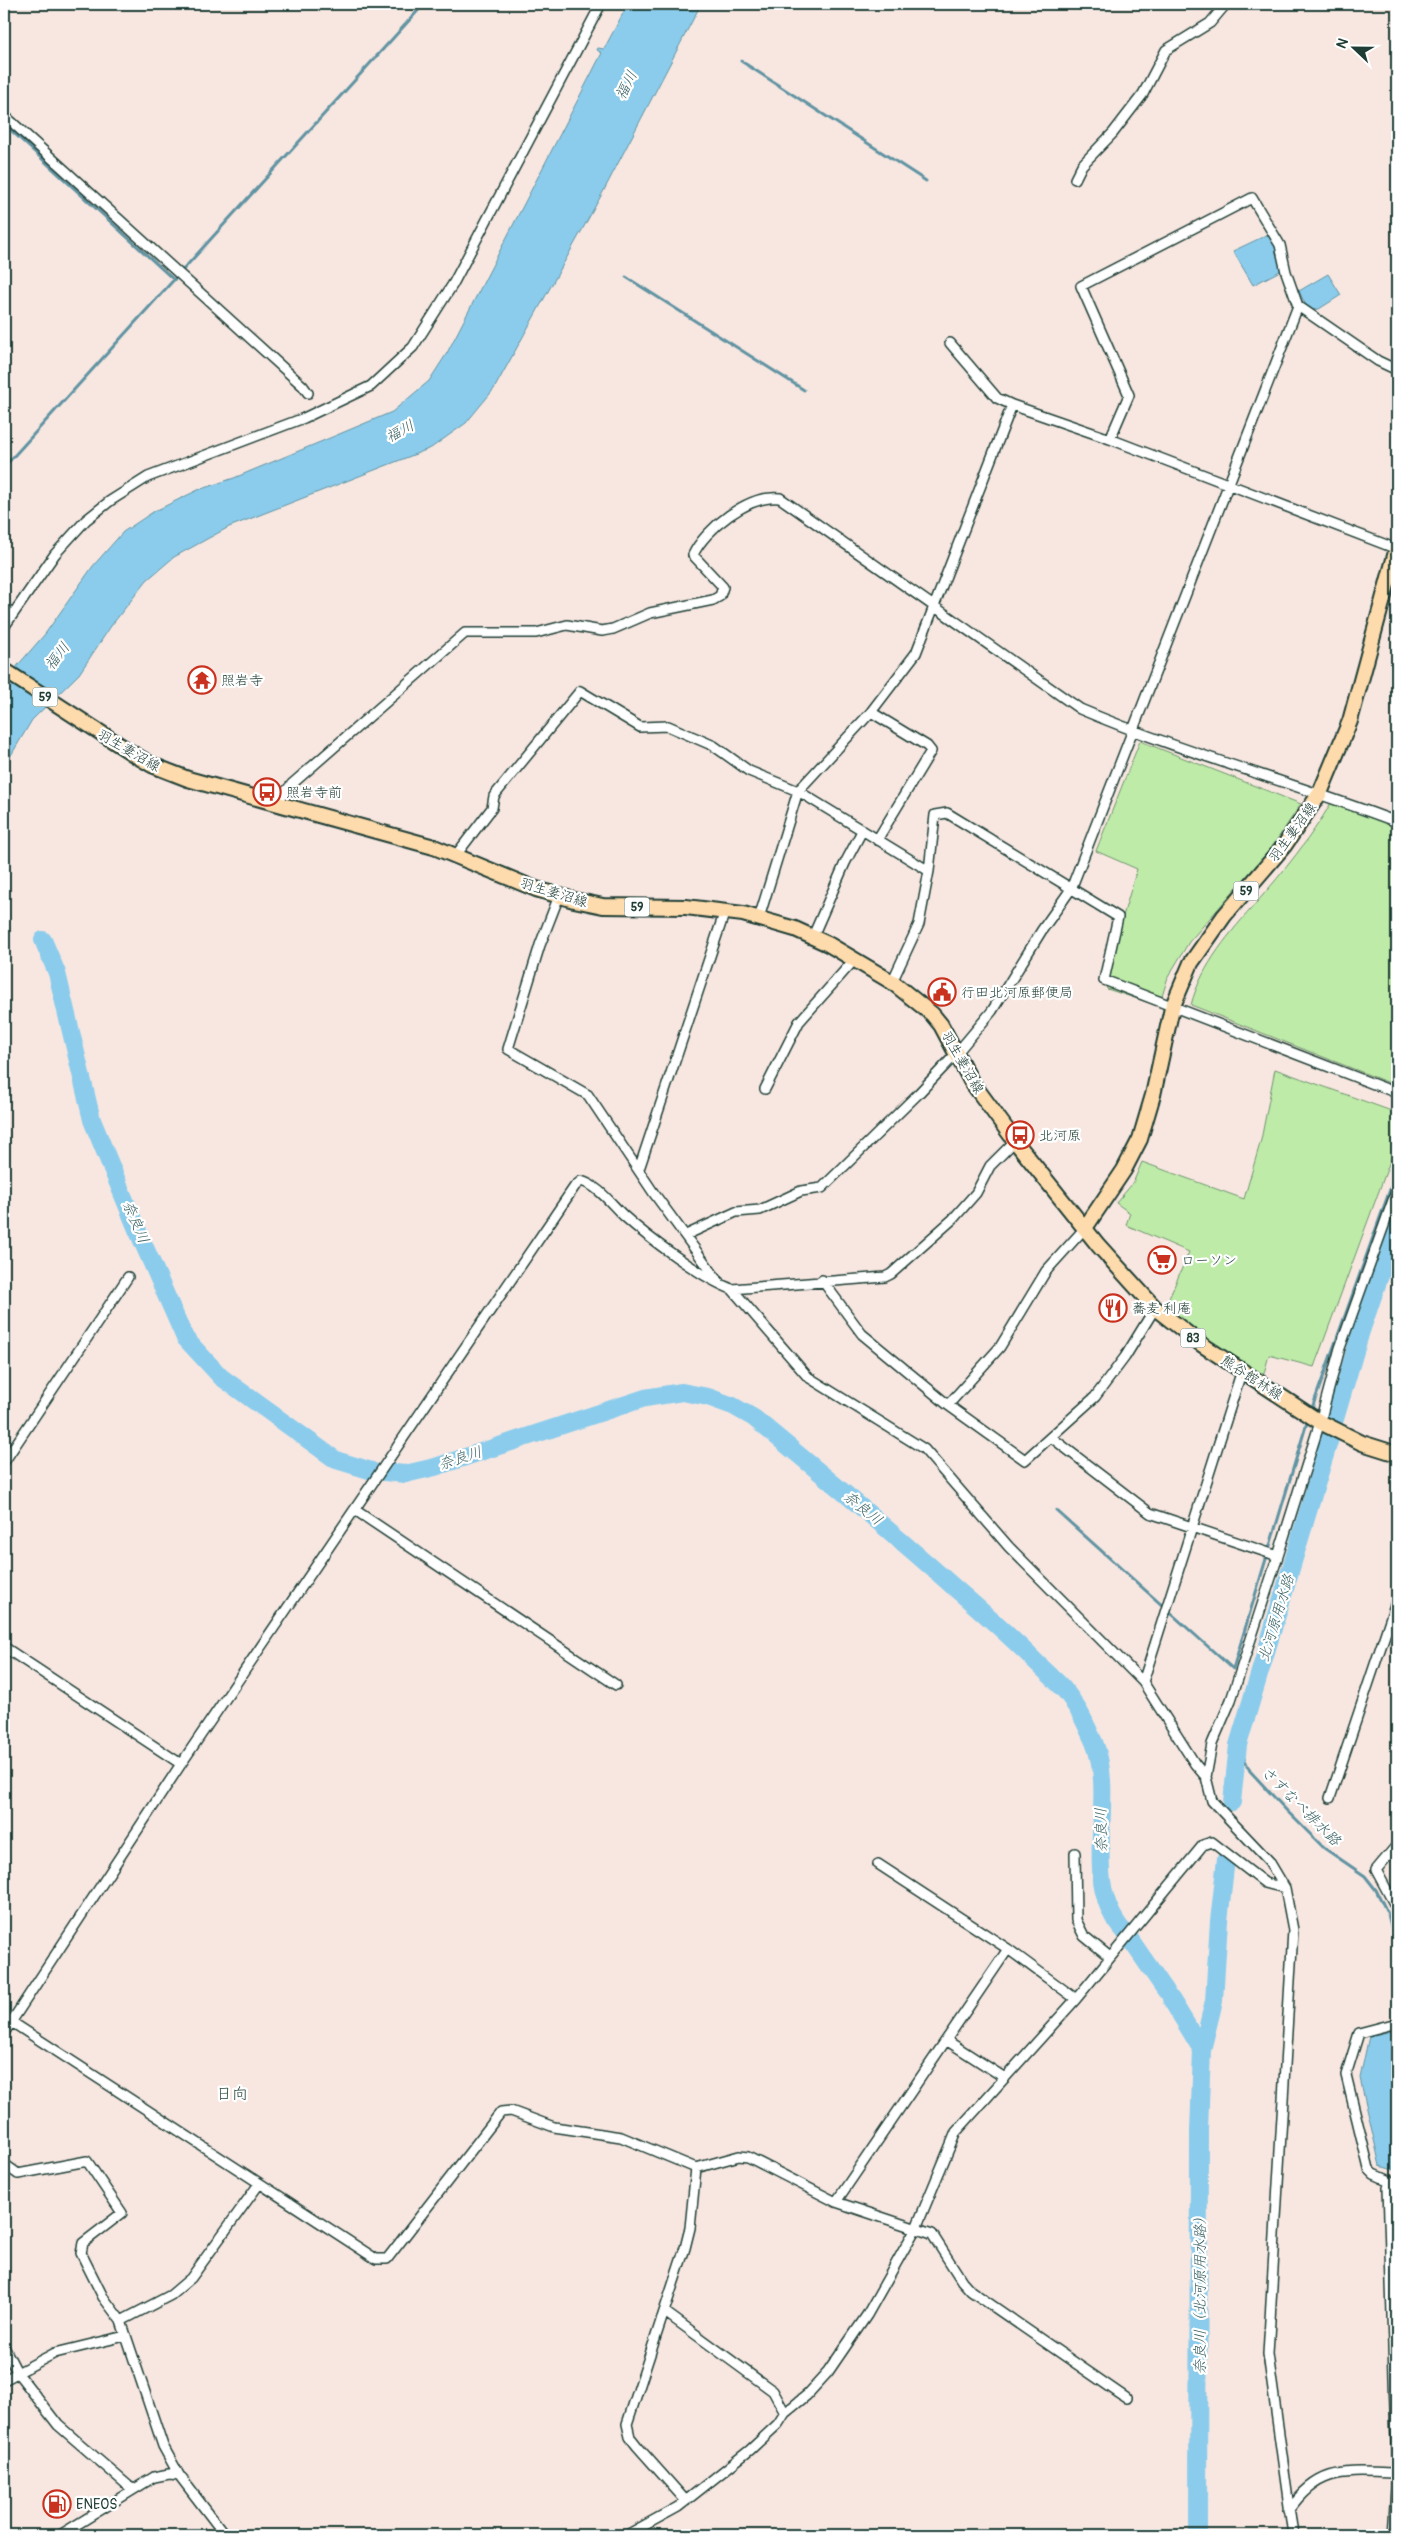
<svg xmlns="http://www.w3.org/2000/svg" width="1401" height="2539" viewBox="0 0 1401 2539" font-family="Pangolin,'Klee One',sans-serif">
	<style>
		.green { fill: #beeba8; stroke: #6e946e }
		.water { fill: #8bccec; stroke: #6093a2 }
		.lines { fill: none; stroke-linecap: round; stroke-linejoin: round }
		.stream { stroke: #6093a2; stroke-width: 3 }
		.river { stroke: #8bccec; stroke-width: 18 }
		.minor-casing { stroke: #1f3d34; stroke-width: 12 }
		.primary-casing { stroke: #1f3d34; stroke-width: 18 }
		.minor { stroke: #fff; stroke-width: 9 }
		.primary { stroke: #fedbac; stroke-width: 14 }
		.labels { text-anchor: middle; stroke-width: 4.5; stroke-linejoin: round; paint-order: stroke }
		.shield { fill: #fff; stroke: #627771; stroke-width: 1 }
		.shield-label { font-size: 12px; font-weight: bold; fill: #1f3d34 }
		.poi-label { font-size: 14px; fill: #1f3d34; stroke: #fff; text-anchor: start }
		.street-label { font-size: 14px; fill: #1f3d34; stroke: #fff }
		.water-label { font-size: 15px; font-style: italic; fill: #3a6162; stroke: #fff }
		.quarter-label { font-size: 16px; fill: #1f3d34; stroke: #fff }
	</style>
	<rect width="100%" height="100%" fill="#f8e7e1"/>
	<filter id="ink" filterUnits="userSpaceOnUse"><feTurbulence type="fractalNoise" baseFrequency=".02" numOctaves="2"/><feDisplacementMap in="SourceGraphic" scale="10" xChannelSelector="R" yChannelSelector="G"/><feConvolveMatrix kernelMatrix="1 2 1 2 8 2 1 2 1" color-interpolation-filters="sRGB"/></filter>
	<g filter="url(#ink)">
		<path class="green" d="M1140 741 1301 804 1272 847 1189 942 1168 977 1159 1006 1107 989 1104 980 1137 869 1096 851Z
			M1331 803H1337L1397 826V1086L1191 1005C1202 964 1230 933 1257 902 1284 871 1310 839 1331 803Z
			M1275 1069 1397 1113V1142L1314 1367 1269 1355 1263 1377 1204 1340 1164 1310 1189 1252 1126 1225 1130 1213 1116 1203 1133 1183 1142 1162 1244 1199 1261 1140Z"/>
		<path class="water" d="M628 4H701L602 194 494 389 466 423 431 448 229 527 174 557 147 580 111 626 79 674 32 720 4 767V688L18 665 45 634 93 566 123 532 153 512 198 490 234 478 392 412 429 381 447 353 602 53 597 50 598 48 604 49Z
			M1271 233 1282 270 1253 285 1233 251Z
			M1328 274 1341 295 1319 309 1312 310 1306 306 1299 291Z
			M1397 2030V2171L1380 2166 1360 2078 1369 2036Z"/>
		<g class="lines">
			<path class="stream" d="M741 61 926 181
				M4 124 174 280
				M626 277 804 390
				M4 467 424 4
				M1311 1411 1397 1170
				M1056 1510 1233 1669 1308 1419
				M1238 1745 1250 1771 1287 1811 1324 1848 1365 1876 1376 1890 1388 1914 1397 1952"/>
			<path class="river" d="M43 940 57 973 92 1120 136 1227 185 1338 221 1377 336 1460 372 1471
				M1335 1419 1361 1331 1397 1226
				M384 1472 405 1474 435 1467 645 1398 682 1392 708 1397 733 1406 754 1418C822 1474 890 1530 956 1589 984 1613 1011 1637 1037 1663 1051 1676 1066 1689 1075 1705 1083 1716 1088 1730 1094 1742 1118 1800 1078 1880 1124 1932
				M1232 1802 1238 1745 1331 1435
				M1130 1939 1166 1991
				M1171 1999 1202 2050
				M1198 2535 1199 2131 1202 2050 1214 2001 1219 1921 1226 1859"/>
			<g class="minor-casing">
				<path id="minor" d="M4 115 303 386 308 393
					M1075 179 1082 165 1113 133 1143 94 1166 50 1210 23 1226 4
					M950 343 997 398 1012 405
					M1110 439 1129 395 1081 286 1252 198 1280 245 1286 272 1298 306 1378 361 1397 370
					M4 627 55 554 86 520 110 501 148 477 304 418 371 386 413 347 453 284 601 4
					M871 712 927 746 931 751 877 840
					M276 803 292 784 465 633H536L567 625 602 631 613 629 650 613 713 600 720 596 723 587 693 555C705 529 749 494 780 498L1080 709C1183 753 1292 782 1397 822
					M456 855 492 808 494 796 580 691 640 727 668 726 714 746 749 771 798 791 929 871
					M559 896 540 945 508 1049 588 1095 653 1192 719 1282
					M759 918 798 791 871 712 916 653 1012 405 1110 439 1397 549
					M813 936 845 863 862 831
					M892 982 919 924 929 871 935 815 947 813 1118 917 1104 980 1397 1093
					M765 1089 799 1022 855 959
					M1015 1141 990 1166 976 1193 953 1219 891 1274 885 1277 732 1289 808 1377 924 1449 1009 1547 1143 1682 1195 1764 1206 1777
					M639 1169 725 911
					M686 1235 736 1212 760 1210 801 1191 822 1188 918 1094 956 1054 992 1011 1042 930 1071 889 1298 306
					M822 1280 862 1334 948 1405 1000 1347 1046 1271 1085 1228
					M948 1405 1025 1460 1095 1397 1125 1357 1155 1308
					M1051 1437 1150 1513 1278 1556
					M4 1462 128 1277
					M355 1510 616 1685
					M4 1647 181 1764
					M1143 1682 1242 1370
					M1330 1798 1397 1599
					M1397 1845 1376 1870 1397 1909
					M1075 1853 1076 1920 1084 1936 1110 1957
					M878 1864 1008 1949 1076 1999
					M4 2017 376 2259H387L501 2112 511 2111 554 2127 621 2137 696 2168 739 2156 748 2157 836 2202 932 2234 962 2281 971 2291 1126 2398
					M1397 2023 1359 2033 1346 2075 1369 2169 1374 2174 1397 2184
					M4 2033 181 1764 575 1186 581 1181C599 1186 611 1204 624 1216 647 1237 705 1280 732 1289
					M946 2040 1005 2078
					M4 2164 18 2174 87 2161 122 2213 83 2243 81 2253 103 2297 121 2321 163 2446 179 2475 225 2535
					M1390 2182 1388 2187 1397 2473 1393 2535
					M836 2202 1008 1949
					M665 2312 773 2391 785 2413
					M121 2321 171 2295 191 2278 259 2184
					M4 2347 17 2372 58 2425 132 2489
					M4 2380 55 2353 125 2336
					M686 2501 637 2446 630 2437 627 2424 685 2248 690 2228 696 2168
					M1289 2510C1320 2465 1348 2472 1397 2473
					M60 2535 154 2477 169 2474 179 2475
					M627 2535 678 2507 750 2450 778 2424 785 2413 807 2395 828 2372 867 2315 916 2228 956 2132 1076 1999 1203 1845 1212 1842 1265 1883 1285 1888
					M1293 2535 1268 2354 1293 1930 1285 1888 1269 1861 1212 1801 1206 1777 1212 1744 1231 1700 1278 1556 1320 1422 1340 1348 1397 1189"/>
			</g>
			<g class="primary-casing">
				<path id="primary" d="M4 670 135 755 152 765 188 779 434 847 536 889 574 900 603 906 686 907 743 914 795 929 828 944 892 982 932 1014 941 1025 971 1081 1015 1141 1098 1245 1155 1308 1201 1344 1320 1422 1362 1443 1397 1454
					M1085 1228 1124 1170 1140 1139 1153 1095 1172 1008 1191 963 1224 916 1284 846 1320 793 1350 721 1397 548"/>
			</g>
			<use href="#minor" class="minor"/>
			<use href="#primary" class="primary"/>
		</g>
	</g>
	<defs>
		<g id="temple-ring" transform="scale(1.4375)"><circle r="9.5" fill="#fff" stroke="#c8321e" stroke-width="1.5"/><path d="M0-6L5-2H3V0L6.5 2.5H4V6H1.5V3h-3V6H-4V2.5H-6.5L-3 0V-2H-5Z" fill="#c8321e"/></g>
		<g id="bus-ring" transform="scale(1.4375)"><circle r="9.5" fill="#fff" stroke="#c8321e" stroke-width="1.5"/><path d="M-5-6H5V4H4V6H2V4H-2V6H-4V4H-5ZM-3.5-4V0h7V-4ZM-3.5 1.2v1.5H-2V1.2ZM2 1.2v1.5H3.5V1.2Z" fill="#c8321e"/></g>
		<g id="civic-ring" transform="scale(1.4375)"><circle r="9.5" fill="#fff" stroke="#c8321e" stroke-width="1.5"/><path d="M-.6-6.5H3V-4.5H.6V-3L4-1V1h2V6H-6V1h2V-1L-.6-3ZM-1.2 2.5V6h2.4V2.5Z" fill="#c8321e"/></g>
		<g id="supermarket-ring" transform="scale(1.4375)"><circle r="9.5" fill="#fff" stroke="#c8321e" stroke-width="1.5"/><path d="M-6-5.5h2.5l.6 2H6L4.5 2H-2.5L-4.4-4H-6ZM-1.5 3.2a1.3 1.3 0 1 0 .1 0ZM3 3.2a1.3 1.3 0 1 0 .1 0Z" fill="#c8321e"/></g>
		<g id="restaurant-ring" transform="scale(1.4375)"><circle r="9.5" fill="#fff" stroke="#c8321e" stroke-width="1.5"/><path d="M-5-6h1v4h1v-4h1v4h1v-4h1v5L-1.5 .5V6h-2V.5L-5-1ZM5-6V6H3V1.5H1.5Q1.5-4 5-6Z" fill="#c8321e"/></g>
		<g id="fuel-ring" transform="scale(1.4375)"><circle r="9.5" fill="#fff" stroke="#c8321e" stroke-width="1.5"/><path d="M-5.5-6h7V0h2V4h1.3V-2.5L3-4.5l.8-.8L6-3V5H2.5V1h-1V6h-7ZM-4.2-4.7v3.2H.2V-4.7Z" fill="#c8321e"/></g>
	</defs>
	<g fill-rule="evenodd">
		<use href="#temple-ring" x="202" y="680"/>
		<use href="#bus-ring" x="267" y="792"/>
		<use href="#civic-ring" x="942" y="992"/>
		<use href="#bus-ring" x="1020" y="1135"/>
		<use href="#supermarket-ring" x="1162" y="1260"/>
		<use href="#restaurant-ring" x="1113" y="1308"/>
		<use href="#fuel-ring" x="57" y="2504"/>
	</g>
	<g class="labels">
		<g class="shield">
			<rect x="32.5" y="687.5" width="25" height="19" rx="4"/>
			<rect x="1233.5" y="881.5" width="25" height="19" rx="4"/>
			<rect x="624.5" y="897.5" width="25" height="19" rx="4"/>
			<rect x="1180.5" y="1328.5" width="25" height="19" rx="4"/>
		</g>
		<g class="shield-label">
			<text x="45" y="701">59</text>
			<text x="1246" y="895">59</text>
			<text x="637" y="911">59</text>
			<text x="1193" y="1342">83</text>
		</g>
		<g class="poi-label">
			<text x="221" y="685">照岩寺</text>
			<text x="286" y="797">照岩寺前</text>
			<text x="961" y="997">行田北河原郵便局</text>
			<text x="1039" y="1140">北河原</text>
			<text x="1181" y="1265">ローソン</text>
			<text x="1132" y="1313">蕎麦 利庵</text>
			<text x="76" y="2509">ENEOS</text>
		</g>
		<g class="street-label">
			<text transform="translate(129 750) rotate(30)" y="5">羽生妻沼線</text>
			<text transform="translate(1292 832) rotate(-54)" y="5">羽生妻沼線</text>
			<text transform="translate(554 892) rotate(17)" y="5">羽生妻沼線</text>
			<text transform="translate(963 1062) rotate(60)" y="5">羽生妻沼線</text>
			<text transform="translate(1252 1377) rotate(33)" y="5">熊谷館林線</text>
		</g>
		<g class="water-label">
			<text transform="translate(626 85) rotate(-63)" y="5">福川</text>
			<text transform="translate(400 431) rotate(-28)" y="5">福川</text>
			<text transform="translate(57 656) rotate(-52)" y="5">福川</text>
			<text transform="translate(136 1222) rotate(67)" y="5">奈良川</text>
			<text transform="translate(460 1458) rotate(-18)" y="5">奈良川</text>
			<text transform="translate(863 1508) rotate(39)" y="5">奈良川</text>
			<text transform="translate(1276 1618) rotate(-73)" y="5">北河原用水路</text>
			<text transform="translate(1301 1806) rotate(45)" y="5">さすなべ排水路</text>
			<text transform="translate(1101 1830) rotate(-91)" y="5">奈良川</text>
			<text transform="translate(1200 2292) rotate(-90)" y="5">奈良川（北河原用水路）</text>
		</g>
		<g class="quarter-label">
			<text x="232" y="2099">日向</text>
		</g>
	</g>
	<rect width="1401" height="2539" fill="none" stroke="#fff" stroke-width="20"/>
	<rect x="10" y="10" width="1381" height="2519" fill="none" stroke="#1f3d34" stroke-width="2" filter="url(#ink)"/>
	<g transform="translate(1354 48) rotate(292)" stroke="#ffffff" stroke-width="4" paint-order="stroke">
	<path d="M0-4L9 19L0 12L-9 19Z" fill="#1f3d34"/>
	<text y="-8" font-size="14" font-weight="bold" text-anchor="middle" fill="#1f3d34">N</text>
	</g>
</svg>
